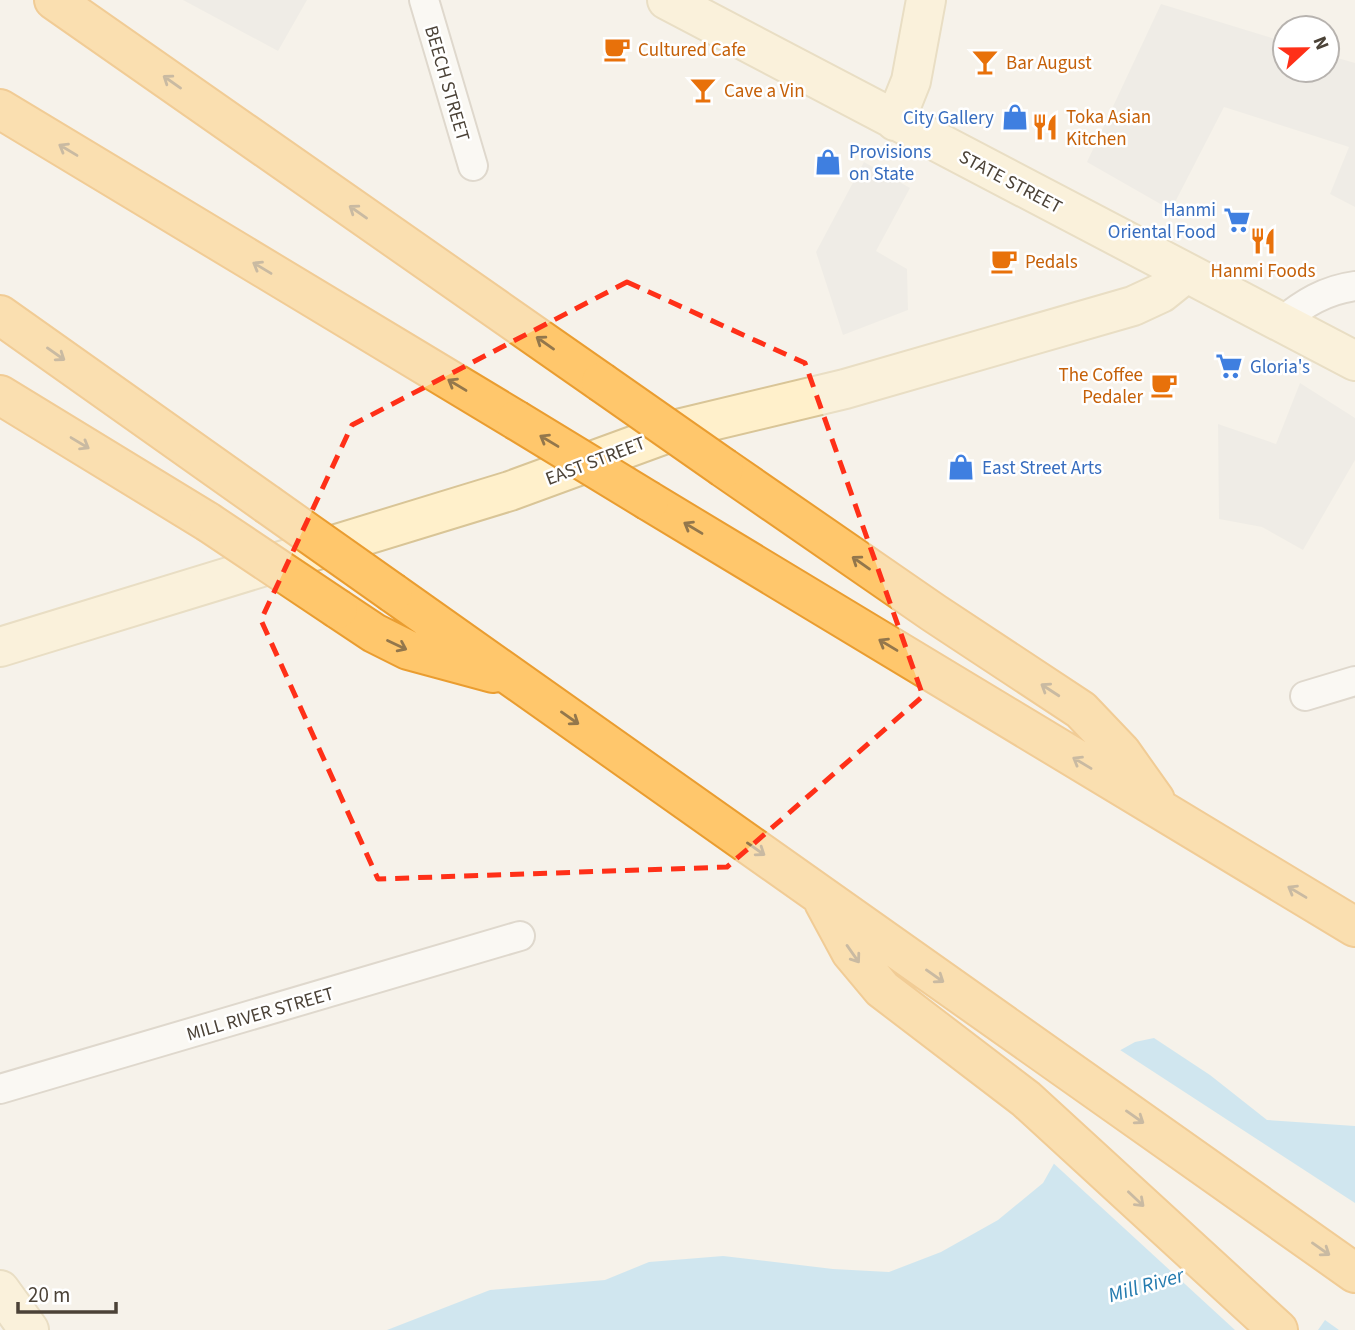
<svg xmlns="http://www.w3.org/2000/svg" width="1355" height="1330" viewBox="0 0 1355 1330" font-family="'Source Sans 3',sans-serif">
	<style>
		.parking { fill: #e7e5e2 }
		.water { fill: #a3d8f6 }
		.pier { fill: #f6f2ea }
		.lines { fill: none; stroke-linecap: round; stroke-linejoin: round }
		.street-casing { stroke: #c3b9ab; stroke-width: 32 }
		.secondary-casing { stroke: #d9c597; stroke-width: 42 }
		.highway-casing { stroke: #ea9d30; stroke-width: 42 }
		.street { stroke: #fff; stroke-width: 28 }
		.secondary { stroke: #fff0cb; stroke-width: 38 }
		.highway { stroke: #ffc76c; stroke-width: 38 }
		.highway-bridge-casing { stroke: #ea9d30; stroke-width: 42; stroke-linecap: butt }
		.highway-bridge { stroke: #ffc76c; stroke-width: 38 }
		.oneway { stroke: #93774c }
		.marked { fill: none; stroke: #ff3018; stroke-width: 5; stroke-dasharray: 14 9; stroke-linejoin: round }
		.labels { text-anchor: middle; stroke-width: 5; stroke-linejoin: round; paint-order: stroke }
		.food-label { font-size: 19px; fill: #c56008; stroke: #fff; text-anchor: start }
		.street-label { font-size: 19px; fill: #4b4237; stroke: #fff }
		.shop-label { font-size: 19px; fill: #366cbe; stroke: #fff; text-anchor: start }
		.water-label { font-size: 21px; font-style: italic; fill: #247baf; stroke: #fff }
	</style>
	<rect width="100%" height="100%" fill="#f6f2ea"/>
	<path class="parking" d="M183 0H307L278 51Z
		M1161 4 1285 42V70H1327V55L1355 63V207L1330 194 1349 147 1224 107 1171 210 1087 162Z
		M864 162 910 188 876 251 907 269 908 310 843 335 816 252Z
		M1300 383 1355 418V460L1303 550 1262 527 1219 519 1218 424 1276 444Z"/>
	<path class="water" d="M1154 1038 1210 1075 1267 1120 1355 1126V1330H387L490 1290 605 1280 649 1262 723 1256 833 1269 889 1272 941 1252 998 1220 1043 1183 1117 1052 1135 1042Z"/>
	<path class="pier" d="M1117 1048 1355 1203V1330H1339L1325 1320 1318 1330H1235L1051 1161Z"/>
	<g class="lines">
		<g class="street-casing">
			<path id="street" d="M424 0 473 166
				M1281 322C1303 304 1325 290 1355 286
				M1305 696 1355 681
				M0 1089 520 936"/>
		</g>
		<g class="secondary-casing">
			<path id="secondary" d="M667 0 1355 361
				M895 121 911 81 926 0
				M0 647 510 491 682 428 845 389 1133 306 1161 293 1186 273
				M0 1290 29 1330"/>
		</g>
		<g class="highway-casing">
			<path id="highway" d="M54 0 601 382
				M0 109 516 420
				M0 315 267 504
				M0 395 208 522
				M724 468 934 613 1081 710 1121 752 1155 800
				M649 501 1355 927
				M393 593 1355 1273
				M338 609 374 633 408 650 493 673
				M824 902 851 952 882 989 1026 1099 1278 1330"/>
		</g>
		<use href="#street" class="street"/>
		<use href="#secondary" class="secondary"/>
		<use href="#highway" class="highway"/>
		<g class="highway-bridge-casing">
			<path id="highway-bridge" d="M601 382 724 468
				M516 420 649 501
				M267 504 393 593
				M208 522 338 609"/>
		</g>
		<use href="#highway-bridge" class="highway-bridge"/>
	</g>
	<defs><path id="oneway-shaft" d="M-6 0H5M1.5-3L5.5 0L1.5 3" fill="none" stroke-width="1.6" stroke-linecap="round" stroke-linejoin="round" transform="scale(1.75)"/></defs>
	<g class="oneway">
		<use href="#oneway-shaft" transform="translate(172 82) rotate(-145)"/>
		<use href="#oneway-shaft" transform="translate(68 150) rotate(-149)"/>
		<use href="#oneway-shaft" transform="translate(358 212) rotate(-145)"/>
		<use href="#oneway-shaft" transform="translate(262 268) rotate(-149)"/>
		<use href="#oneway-shaft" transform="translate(545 343) rotate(-145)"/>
		<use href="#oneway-shaft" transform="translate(56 354) rotate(35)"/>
		<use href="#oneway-shaft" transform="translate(457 385) rotate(-149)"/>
		<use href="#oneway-shaft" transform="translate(549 441) rotate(-149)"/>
		<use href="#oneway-shaft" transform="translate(80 443) rotate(31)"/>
		<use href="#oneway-shaft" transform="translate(693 528) rotate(-149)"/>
		<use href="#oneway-shaft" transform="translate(861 563) rotate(-145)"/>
		<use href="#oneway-shaft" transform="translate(397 645) rotate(25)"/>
		<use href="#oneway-shaft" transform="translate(888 645) rotate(-149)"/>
		<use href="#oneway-shaft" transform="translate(1050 690) rotate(-147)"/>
		<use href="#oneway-shaft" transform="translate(570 718) rotate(35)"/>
		<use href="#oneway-shaft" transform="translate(1082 763) rotate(-149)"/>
		<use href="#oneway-shaft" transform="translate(756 849) rotate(35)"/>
		<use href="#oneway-shaft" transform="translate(1297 892) rotate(-149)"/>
		<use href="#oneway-shaft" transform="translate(853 954) rotate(55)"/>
		<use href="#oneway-shaft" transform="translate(935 976) rotate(35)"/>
		<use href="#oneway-shaft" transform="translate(1135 1117) rotate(35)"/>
		<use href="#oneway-shaft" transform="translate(1136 1199) rotate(43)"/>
		<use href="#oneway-shaft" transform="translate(1321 1249) rotate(35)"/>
	</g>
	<path d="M0 0H1355V1330H0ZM627 282 805 363 923 696 727 867 378 879 261 620 352 425Z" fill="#f6f2ea" fill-opacity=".55" fill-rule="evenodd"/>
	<path class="marked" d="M627 282 805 363 923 696 727 867 378 879 261 620 352 425Z"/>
	<defs>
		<g id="cafe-bare" transform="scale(2.1)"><path d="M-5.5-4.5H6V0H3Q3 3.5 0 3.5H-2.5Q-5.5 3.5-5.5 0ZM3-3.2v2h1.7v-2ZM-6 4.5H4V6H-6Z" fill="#e8710a" stroke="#fff" stroke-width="2.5" paint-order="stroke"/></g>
		<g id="bar-bare" transform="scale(2.1)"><path d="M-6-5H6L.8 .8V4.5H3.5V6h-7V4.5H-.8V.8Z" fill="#e8710a" stroke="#fff" stroke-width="2.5" paint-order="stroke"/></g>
		<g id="shop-bare" transform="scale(2.1)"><path d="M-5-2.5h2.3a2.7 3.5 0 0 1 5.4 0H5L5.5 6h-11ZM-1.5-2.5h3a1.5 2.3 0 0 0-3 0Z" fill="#3f7fe0" stroke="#fff" stroke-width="2.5" paint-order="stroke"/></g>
		<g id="restaurant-bare" transform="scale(2.1)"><path d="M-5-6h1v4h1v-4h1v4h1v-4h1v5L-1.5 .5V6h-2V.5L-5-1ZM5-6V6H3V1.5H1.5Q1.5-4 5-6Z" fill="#e8710a" stroke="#fff" stroke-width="2.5" paint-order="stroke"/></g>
		<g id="supermarket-bare" transform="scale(2.1)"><path d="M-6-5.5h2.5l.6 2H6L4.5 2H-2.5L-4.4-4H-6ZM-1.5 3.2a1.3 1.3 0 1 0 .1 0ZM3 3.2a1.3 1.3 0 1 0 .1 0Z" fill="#3f7fe0" stroke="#fff" stroke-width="2.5" paint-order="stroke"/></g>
	</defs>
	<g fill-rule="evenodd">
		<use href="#cafe-bare" x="617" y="49"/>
		<use href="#bar-bare" x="985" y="62"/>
		<use href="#bar-bare" x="703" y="90"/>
		<use href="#shop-bare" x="1015" y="117"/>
		<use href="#restaurant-bare" x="1045" y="127"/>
		<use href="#shop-bare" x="828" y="162"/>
		<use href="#supermarket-bare" x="1237" y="220"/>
		<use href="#restaurant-bare" x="1263" y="241"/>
		<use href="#cafe-bare" x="1004" y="261"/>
		<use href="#supermarket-bare" x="1229" y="366"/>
		<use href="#cafe-bare" x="1164" y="385"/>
		<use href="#shop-bare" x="961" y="467"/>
	</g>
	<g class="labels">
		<g class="food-label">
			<text x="638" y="56">Cultured Cafe</text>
			<text x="1006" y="69">Bar August</text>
			<text x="724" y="97">Cave a Vin</text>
			<text x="1066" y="123">Toka Asian<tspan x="1066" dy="22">Kitchen</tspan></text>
			<text x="1025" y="268">Pedals</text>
			<text x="1263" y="277" text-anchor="middle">Hanmi Foods</text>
			<text x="1143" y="381" text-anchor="end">The Coffee<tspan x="1143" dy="22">Pedaler</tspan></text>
		</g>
		<g class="street-label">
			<text transform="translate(448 83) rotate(74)" y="7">BEECH STREET</text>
			<text transform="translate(1011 181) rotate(28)" y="7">STATE STREET</text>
			<text transform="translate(595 460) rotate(-21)" y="7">EAST STREET</text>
			<text transform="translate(260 1013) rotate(-16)" y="7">MILL RIVER STREET</text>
		</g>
		<g class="shop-label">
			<text x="994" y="124" text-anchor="end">City Gallery</text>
			<text x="849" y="158">Provisions<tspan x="849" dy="22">on State</tspan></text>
			<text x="1216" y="216" text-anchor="end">Hanmi<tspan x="1216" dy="22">Oriental Food</tspan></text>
			<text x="1250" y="373">Gloria's</text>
			<text x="982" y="474">East Street Arts</text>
		</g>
		<g class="water-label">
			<text transform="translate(1146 1285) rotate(-16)" y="7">Mill River</text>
		</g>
	</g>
	<g transform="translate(1306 49) rotate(68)"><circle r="33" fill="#ffffff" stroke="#b7b3af" stroke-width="2"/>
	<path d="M0-5L12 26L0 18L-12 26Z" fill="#ff3018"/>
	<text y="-10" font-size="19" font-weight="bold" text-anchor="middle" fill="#4b4237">N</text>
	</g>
	<path d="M18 1302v10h98v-10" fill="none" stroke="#4b4237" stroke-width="3.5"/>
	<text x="28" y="1302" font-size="21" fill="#4b4237" stroke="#ffffff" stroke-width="5" paint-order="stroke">20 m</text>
</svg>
